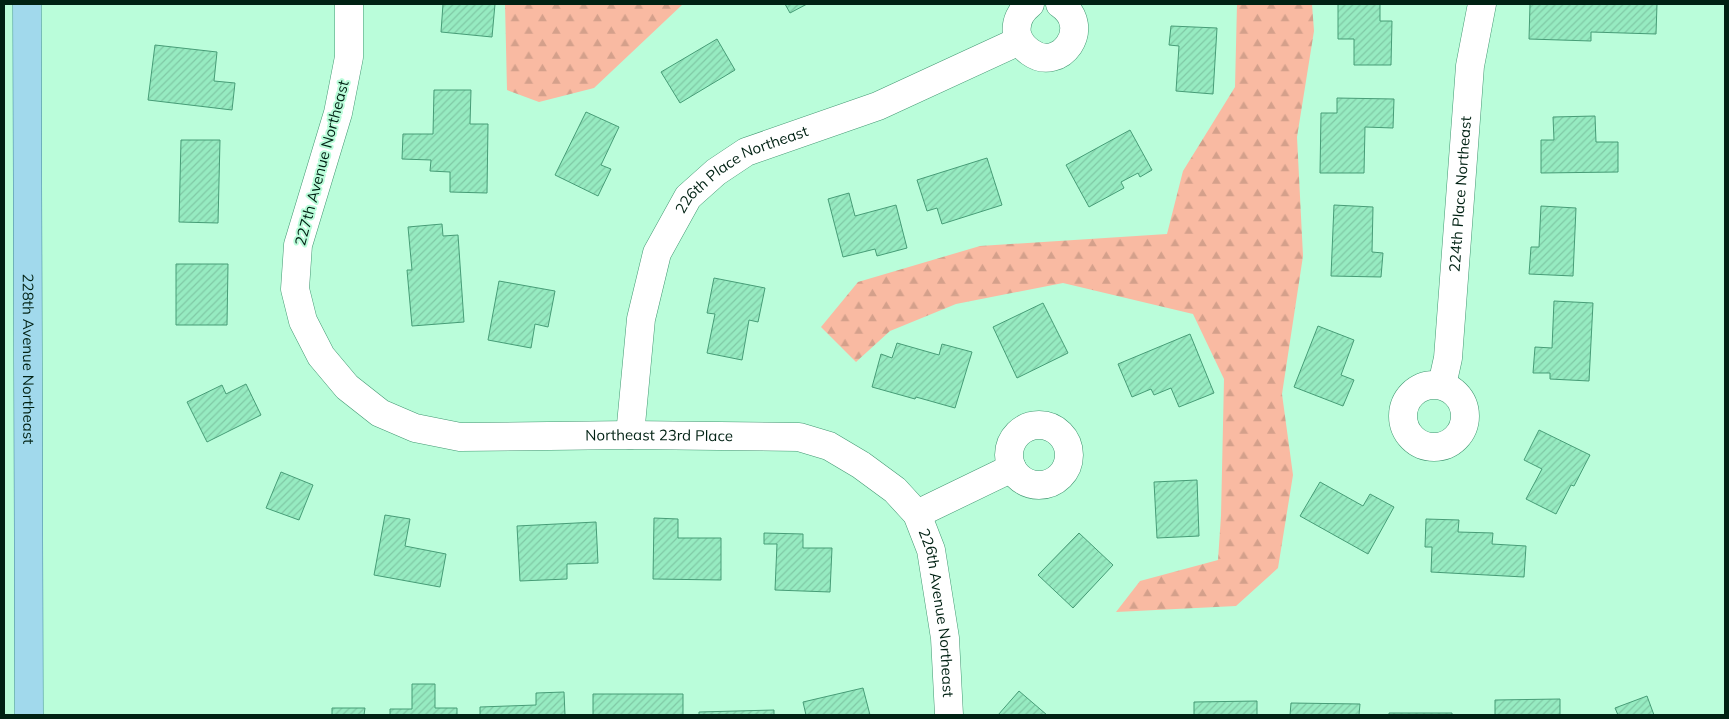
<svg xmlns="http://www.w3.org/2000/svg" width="1729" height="719" viewBox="0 0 1729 719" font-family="Mulish,sans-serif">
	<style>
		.forest { fill: url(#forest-firs) }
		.building { fill: url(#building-hatch); stroke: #479d77 }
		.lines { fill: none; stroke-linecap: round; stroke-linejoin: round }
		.minor-casing { stroke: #429872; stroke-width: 29 }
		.major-casing { stroke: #408898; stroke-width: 29 }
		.minor { stroke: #fff; stroke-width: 28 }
		.major { stroke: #a1d9ec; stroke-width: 28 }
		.labels { text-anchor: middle; stroke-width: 4; stroke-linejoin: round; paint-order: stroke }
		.street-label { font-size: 15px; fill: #002113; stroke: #bafdda }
	</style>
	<defs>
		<pattern id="forest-firs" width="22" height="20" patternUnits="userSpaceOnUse" patternTransform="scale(1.25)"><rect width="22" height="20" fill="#f9baa2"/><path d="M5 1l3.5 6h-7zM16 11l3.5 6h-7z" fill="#d4a08b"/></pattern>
		<pattern id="building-hatch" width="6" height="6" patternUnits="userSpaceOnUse" patternTransform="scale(1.25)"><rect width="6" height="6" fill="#96ebc1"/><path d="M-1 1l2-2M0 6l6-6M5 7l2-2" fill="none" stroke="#80c9a5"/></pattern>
	</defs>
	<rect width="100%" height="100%" fill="#bafdda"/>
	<path class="forest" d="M505 4H683L594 88 539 102 507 90Z
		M1237 4H1312L1314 31 1297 137 1303 256 1282 394 1293 475 1278 568 1236 606 1116 612 1140 581 1218 560 1221 516 1224 379 1193 314 1063 283 956 304 890 331 856 362 821 327 858 282 980 246 1167 234 1183 171 1235 87Z"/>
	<path class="building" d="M443 4H495L492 37 441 32Z
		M785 4H807L790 13Z
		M1338 4H1380V21H1392L1391 65H1354V39H1338Z
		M1530 4H1657L1656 34 1591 32V41L1529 39Z
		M1171 26 1217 28 1213 94 1176 91 1179 46 1169 45Z
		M717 39 735 70 680 103 661 72Z
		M155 45 217 52 214 81 235 83 232 110 148 100Z
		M434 90H471L470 124H488L487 193 450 192V172L430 171 431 160 402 159 403 134H433Z
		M1337 98 1394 99 1393 128 1365 127 1364 173H1320L1321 113H1337Z
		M586 112 619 127 601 165 611 169 598 196 555 175Z
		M1595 116 1596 142H1618V172L1541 173V140H1554L1553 117Z
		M1130 130 1152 170 1140 177 1138 173 1121 182 1124 188 1089 207 1066 165Z
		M181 140H220L218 223 179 222Z
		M987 158 1002 205 942 224 937 208 927 211 917 180Z
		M849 193 855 216 896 205 907 248 877 256 875 249 843 257 828 199Z
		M1334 205 1373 207 1372 252 1383 253 1381 277 1331 276Z
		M1541 206 1576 208 1573 276 1529 274 1531 247H1539Z
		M442 224 443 236 458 235 464 322 412 326 407 270H412L408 227Z
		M176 264H228L227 325H176Z
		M714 278 765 288 758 322 749 320 742 360 707 353 715 314 707 313Z
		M499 281 555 291 548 327 535 324 531 348 488 340Z
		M1554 301 1593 303 1589 381 1550 379V373H1533L1535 347 1552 348Z
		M1043 303 1068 353 1017 378 993 327Z
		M1318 326 1354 340 1341 375 1354 380 1343 406 1294 387Z
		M1190 334 1214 393 1179 407 1171 388 1154 395 1151 389 1132 397 1118 364Z
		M897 343 939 355 942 344 972 352 955 408 916 397 915 399 872 387 881 354 892 358Z
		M246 384 261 415 207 442 187 402 222 385 226 394Z
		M1539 430 1590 455 1574 486 1571 485 1556 514 1526 499 1542 469 1524 460Z
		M281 472 313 485 299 520 266 508Z
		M1197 480 1199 536 1157 538 1154 482Z
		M1320 482 1363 506 1370 494 1394 507 1368 554 1300 516Z
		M385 515 410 519 405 546 446 554 440 587 374 575Z
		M654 518 678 519V538H721V580L653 579Z
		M1426 519 1459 520 1458 532 1493 533 1492 544 1526 546 1524 577 1431 572 1432 547H1425Z
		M596 522 598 563 567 564V579L520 581 517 526Z
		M764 533 803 534V548H832L830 592 775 590 777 544H764Z
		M1079 533 1113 565 1073 608 1038 575Z
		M412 684H435V708H457V715H390V709H412Z
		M863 688 870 715H806L803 702Z
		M1019 691 1047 715H998Z
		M564 692 565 715H480V707L536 705V693Z
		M593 694H683V715H593Z
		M1647 696 1654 715H1618L1615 708Z
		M1560 699V715H1495V700Z
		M1257 701V715H1194V702Z
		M1291 703 1360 704 1359 715H1290Z
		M332 708H365L364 715H332Z
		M774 710V715H699V712Z
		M1389 713H1452V715H1389Z"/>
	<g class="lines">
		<g class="minor-casing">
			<g id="minor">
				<path id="s1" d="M349 4V57L338 113 298 245 295 289 303 321 321 356 347 387 380 413 415 428 460 437 630 435 799 437 829 446 861 465 895 490 917 514 931 550 945 638 949 715"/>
				<path d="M1030 4C1021 11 1015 22 1017 34 1019 42 1023 47 1030 52 1060 74 1094 27 1060 4"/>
				<circle cx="1434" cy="416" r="31"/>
				<path id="s2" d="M1442 385 1448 358 1470 66 1482 4"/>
				<circle cx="1039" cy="455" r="30"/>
				<path id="s3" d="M630 435 641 319 657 253 688 197 716 172 746 152 878 106 1019 41"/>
				<path d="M917 514 1012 468"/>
			</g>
		</g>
		<g class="major-casing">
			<g id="major">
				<path id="s4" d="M27 4 29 715"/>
			</g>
		</g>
		<use href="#minor" class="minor"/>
		<use href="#major" class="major"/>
	</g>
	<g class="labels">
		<g class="street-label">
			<text transform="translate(322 163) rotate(-75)" y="5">227th Avenue Northeast</text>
			<text dy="5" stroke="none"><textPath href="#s3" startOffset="309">226th Place Northeast</textPath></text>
			<text dy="5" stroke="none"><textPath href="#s2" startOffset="192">224th Place Northeast</textPath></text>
			<text dy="5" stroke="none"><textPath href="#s4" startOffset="355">228th Avenue Northeast</textPath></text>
			<text dy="5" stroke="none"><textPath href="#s1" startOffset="730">Northeast 23rd Place</textPath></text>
			<text dy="5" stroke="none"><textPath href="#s1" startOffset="1115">226th Avenue Northeast</textPath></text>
		</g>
	</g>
	<rect width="1729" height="719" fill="none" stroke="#002113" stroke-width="10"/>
</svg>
